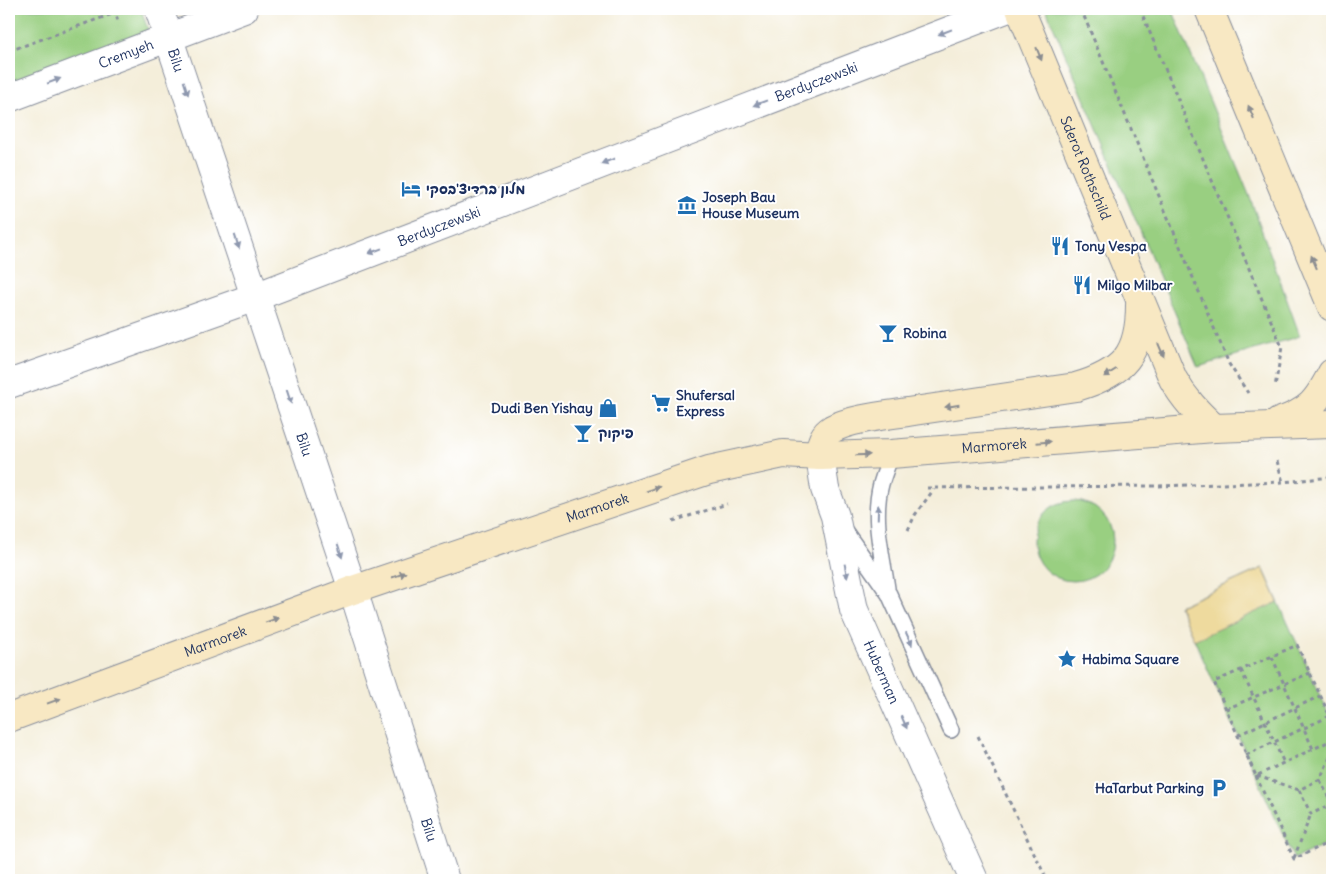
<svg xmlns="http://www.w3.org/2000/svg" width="1341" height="889" viewBox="0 0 1341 889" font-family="Delius,'Playpen Sans Hebrew',sans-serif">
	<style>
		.green { fill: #99cf81; stroke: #5a7f70 }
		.sand { fill: #eeda9e; stroke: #84847e }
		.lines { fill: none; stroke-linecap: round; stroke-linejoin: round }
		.lane-casing { stroke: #888e9c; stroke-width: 18 }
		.street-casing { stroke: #888e9c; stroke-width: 30 }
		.secondary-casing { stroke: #888e9c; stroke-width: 30 }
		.path { stroke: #888e9c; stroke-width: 3; stroke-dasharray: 4 4; stroke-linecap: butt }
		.lane { stroke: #fff; stroke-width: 15 }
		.street { stroke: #fff; stroke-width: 28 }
		.secondary { stroke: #f8e8c3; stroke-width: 28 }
		.oneway { fill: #8d97ae }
		.oneway2 { fill: #8a8c90 }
		.labels { text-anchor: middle; stroke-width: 4; stroke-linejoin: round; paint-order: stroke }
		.street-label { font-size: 14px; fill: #1b2f5e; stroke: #fff }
		.poi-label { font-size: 14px; font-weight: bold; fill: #1b2f5e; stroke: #fff; text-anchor: start }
	</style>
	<rect width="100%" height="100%" fill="#fff"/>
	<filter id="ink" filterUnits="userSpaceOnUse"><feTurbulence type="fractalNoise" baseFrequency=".02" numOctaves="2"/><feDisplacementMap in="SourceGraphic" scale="10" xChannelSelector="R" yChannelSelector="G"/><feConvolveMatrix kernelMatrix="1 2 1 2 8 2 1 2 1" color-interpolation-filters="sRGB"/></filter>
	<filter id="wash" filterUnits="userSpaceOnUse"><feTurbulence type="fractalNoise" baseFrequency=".0096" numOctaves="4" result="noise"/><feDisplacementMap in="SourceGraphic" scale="20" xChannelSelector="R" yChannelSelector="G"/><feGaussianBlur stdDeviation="1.12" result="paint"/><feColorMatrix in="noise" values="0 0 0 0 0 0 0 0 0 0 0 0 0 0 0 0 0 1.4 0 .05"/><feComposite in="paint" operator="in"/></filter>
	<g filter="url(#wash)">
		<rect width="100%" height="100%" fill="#f4eeda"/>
		<path class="green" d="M9 9H141L149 33 9 84Z
			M1046 9H1172L1249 195 1300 336 1198 367Z
			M1033 541a40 40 0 1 1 80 0a40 40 0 1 1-80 0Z
			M1263 568 1332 721V841L1294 859 1179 606Z"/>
		<path class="sand" d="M1263 568 1278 602 1194 640 1179 606Z"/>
	</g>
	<g filter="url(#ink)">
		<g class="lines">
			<g class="lane-casing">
				<path id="lane" d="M844 530 889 594 951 730
					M887 588C882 554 872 518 881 484 884 474 888 464 891 454"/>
			</g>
			<g class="street-casing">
				<g id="street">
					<path id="s1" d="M159 9 353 590 445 880"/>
					<path id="s2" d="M9 98 244 9"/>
					<path id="s3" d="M9 384 255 297 1006 9"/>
					<path id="s4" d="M820 456 825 489 835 516 854 610 974 880"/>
				</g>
			</g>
			<g class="secondary-casing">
				<g id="secondary">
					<path id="s5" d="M1020 9 1173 379C1184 399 1198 413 1214 428"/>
					<path d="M1209 9 1332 307"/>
					<path d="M1279 422C1310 411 1317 402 1332 373"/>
					<path d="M820 456C820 446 822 435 832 429 852 418 891 415 914 411 968 403 1022 395 1076 387 1124 373 1140 354 1140 305"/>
					<path id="s6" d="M9 718 353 590 709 470 783 454 820 456 891 454 1214 428 1332 424"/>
				</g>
			</g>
			<path class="path" d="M114 9 118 21
				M1081 9 1229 364 1248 393
				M1140 9 1282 347 1275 387
				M9 51 115 13
				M1277 461 1283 482
				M927 488 1156 486 1283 482 1332 477
				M673 521 727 504
				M908 530 915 515 934 489
				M1272 657 1313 749
				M1241 670 1284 763
				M1226 709 1310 673
				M1332 721 1297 645 1214 682 1256 776 1332 740
				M1238 735 1320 696
				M978 736 1047 880
				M1246 755 1330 716
				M1256 776 1294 859 1332 841
				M1257 776 1299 790 1320 779 1332 753
				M1320 780 1332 804
				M1299 790 1311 814 1332 804
				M1294 858 1311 814"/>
			<use href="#lane" class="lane"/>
			<use href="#street" class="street"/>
			<use href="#secondary" class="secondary"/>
		</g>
		<defs><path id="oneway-solid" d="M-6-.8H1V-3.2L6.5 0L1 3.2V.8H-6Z" transform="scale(1.25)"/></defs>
		<g class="oneway">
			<use href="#oneway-solid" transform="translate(945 32) rotate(159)"/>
			<use href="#oneway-solid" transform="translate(54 81) rotate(-21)"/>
			<use href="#oneway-solid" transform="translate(186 88) rotate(72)"/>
			<use href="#oneway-solid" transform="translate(760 103) rotate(159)"/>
			<use href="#oneway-solid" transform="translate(608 161) rotate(159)"/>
			<use href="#oneway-solid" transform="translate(237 242) rotate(72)"/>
			<use href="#oneway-solid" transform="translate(375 251) rotate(159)"/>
			<use href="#oneway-solid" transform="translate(289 397) rotate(72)"/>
			<use href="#oneway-solid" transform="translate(878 512) rotate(-88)"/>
			<use href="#oneway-solid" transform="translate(340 551) rotate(72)"/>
			<use href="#oneway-solid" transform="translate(846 571) rotate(79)"/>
			<use href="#oneway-solid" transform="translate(909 639) rotate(65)"/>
			<use href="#oneway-solid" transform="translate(904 722) rotate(66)"/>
		</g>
		<g class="oneway2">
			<use href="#oneway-solid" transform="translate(1039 54) rotate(68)"/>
			<use href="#oneway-solid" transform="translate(1251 112) rotate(-113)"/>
			<use href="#oneway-solid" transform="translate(1314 262) rotate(-113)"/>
			<use href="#oneway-solid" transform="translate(1161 350) rotate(67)"/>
			<use href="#oneway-solid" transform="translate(1110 373) rotate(148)"/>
			<use href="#oneway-solid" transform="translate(952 406) rotate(171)"/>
			<use href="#oneway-solid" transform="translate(1044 442) rotate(-5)"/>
			<use href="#oneway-solid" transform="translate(863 455) rotate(-1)"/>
			<use href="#oneway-solid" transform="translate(653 489) rotate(-19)"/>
			<use href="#oneway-solid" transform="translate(399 575) rotate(-19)"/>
			<use href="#oneway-solid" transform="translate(272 620) rotate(-20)"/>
			<use href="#oneway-solid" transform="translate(54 701) rotate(-20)"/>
		</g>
	</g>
	<defs>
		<g id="hotel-bare" transform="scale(1.5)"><path d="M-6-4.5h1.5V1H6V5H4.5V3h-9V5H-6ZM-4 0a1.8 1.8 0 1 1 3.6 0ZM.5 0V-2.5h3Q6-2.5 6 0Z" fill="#1f6fb2" stroke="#fff" stroke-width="2.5" paint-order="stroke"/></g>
		<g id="museum-bare" transform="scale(1.5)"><path d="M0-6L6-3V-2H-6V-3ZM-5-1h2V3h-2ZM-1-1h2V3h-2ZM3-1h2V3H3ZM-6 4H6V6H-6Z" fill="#1f6fb2" stroke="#fff" stroke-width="2.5" paint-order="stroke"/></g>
		<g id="restaurant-bare" transform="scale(1.5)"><path d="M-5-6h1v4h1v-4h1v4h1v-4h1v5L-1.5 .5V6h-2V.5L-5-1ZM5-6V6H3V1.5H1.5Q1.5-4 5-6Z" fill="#1f6fb2" stroke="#fff" stroke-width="2.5" paint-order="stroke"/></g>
		<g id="bar-bare" transform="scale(1.5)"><path d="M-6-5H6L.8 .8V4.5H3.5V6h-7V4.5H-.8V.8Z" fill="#1f6fb2" stroke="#fff" stroke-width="2.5" paint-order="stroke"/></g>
		<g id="supermarket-bare" transform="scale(1.5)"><path d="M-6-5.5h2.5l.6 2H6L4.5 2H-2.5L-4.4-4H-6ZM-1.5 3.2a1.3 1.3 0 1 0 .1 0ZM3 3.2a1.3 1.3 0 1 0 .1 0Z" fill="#1f6fb2" stroke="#fff" stroke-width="2.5" paint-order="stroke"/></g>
		<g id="shop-bare" transform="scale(1.5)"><path d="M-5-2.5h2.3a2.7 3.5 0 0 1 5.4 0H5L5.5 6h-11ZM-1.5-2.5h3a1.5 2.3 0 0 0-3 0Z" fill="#1f6fb2" stroke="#fff" stroke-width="2.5" paint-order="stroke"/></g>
		<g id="sight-bare" transform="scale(1.5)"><path d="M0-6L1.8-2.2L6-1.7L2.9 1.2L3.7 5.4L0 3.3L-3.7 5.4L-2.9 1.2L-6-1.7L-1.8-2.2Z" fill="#1f6fb2" stroke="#fff" stroke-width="2.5" paint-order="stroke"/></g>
		<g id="parking-bare" transform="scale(1.5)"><path d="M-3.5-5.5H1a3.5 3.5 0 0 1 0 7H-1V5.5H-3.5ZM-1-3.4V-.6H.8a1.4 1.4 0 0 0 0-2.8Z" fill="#1f6fb2" stroke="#fff" stroke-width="2.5" paint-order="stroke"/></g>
	</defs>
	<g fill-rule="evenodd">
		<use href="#hotel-bare" x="411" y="189"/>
		<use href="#museum-bare" x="687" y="205"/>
		<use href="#restaurant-bare" x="1060" y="246"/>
		<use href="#restaurant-bare" x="1082" y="285"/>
		<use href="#bar-bare" x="888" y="333"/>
		<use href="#supermarket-bare" x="661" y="403"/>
		<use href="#shop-bare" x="608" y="408"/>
		<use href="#bar-bare" x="583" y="433"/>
		<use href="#sight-bare" x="1067" y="659"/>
		<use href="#parking-bare" x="1219" y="788"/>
	</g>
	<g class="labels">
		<g class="street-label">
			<text dy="5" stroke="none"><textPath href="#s2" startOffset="125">Cremyeh</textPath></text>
			<text dy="5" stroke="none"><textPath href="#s1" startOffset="54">Bilu</textPath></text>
			<text dy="5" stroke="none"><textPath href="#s3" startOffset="862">Berdyczewski</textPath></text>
			<text dy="5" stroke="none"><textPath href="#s5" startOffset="172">Sderot Rothschild</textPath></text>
			<text dy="5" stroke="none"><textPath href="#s3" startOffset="458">Berdyczewski</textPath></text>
			<text dy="5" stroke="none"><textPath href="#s1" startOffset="459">Bilu</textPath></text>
			<text dy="5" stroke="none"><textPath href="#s6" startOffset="1030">Marmorek</textPath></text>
			<text dy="5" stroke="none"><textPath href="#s6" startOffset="625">Marmorek</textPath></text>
			<text dy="5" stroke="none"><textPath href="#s6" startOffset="220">Marmorek</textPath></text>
			<text dy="5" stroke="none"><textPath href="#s4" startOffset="226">Huberman</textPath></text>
			<text dy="5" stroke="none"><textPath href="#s1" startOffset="864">Bilu</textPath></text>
		</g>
		<g class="poi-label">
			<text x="426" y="194">מלון ברדיצ'בסקי</text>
			<text x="702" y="202">Joseph Bau<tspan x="702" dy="16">House Museum</tspan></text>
			<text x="1075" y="251">Tony Vespa</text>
			<text x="1097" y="290">Milgo Milbar</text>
			<text x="903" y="338">Robina</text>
			<text x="676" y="400">Shufersal<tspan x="676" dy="16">Express</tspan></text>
			<text x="593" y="413" text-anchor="end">Dudi Ben Yishay</text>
			<text x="598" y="438">פיקוק</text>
			<text x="1082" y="664">Habima Square</text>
			<text x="1204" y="793" text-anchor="end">HaTarbut Parking</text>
		</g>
	</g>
	<rect width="1341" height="889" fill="none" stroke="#fff" stroke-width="30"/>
</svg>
